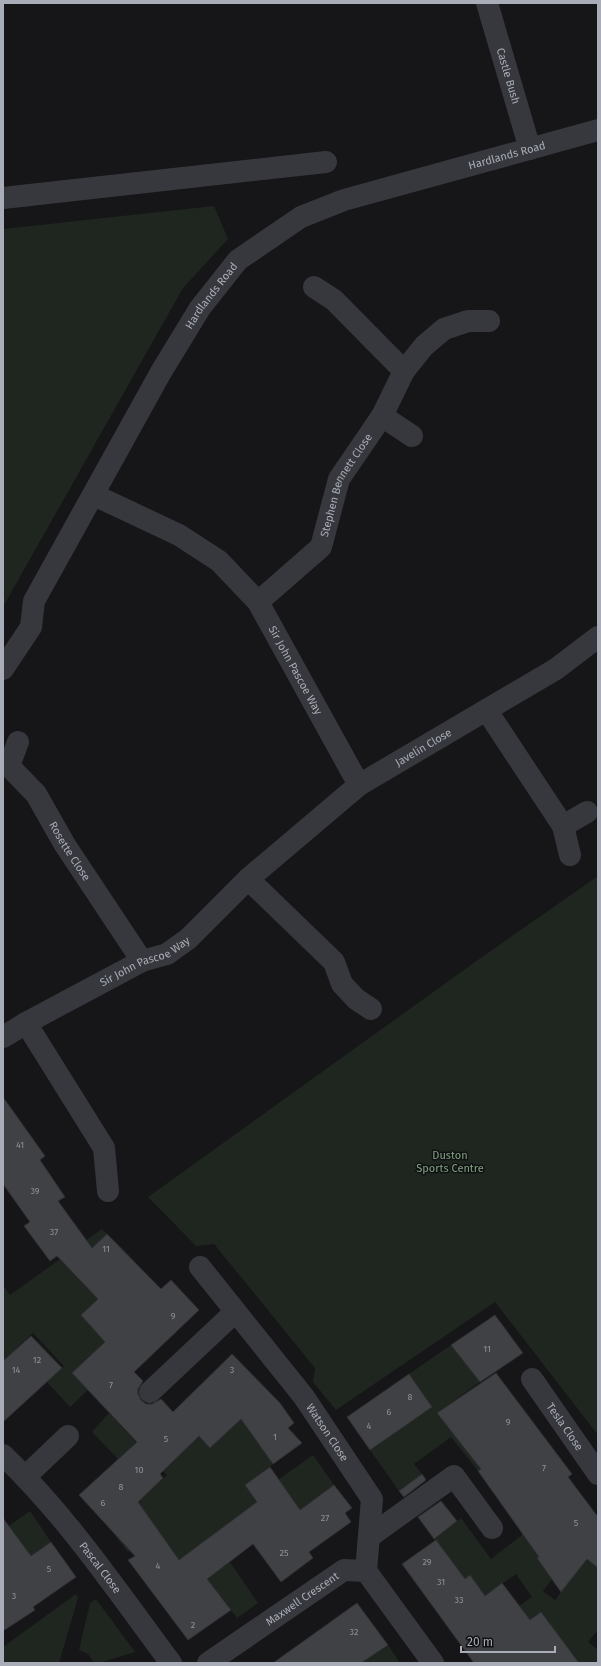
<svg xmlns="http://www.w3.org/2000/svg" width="601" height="1666" viewBox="0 0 601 1666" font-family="'Fira Sans',sans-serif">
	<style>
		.green { fill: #1e261f }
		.building { fill: #404145; stroke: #303034 }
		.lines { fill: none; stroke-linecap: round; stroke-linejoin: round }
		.minor { stroke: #37383d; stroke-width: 22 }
		.labels { text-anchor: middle; stroke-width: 3; stroke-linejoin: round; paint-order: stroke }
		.number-label { font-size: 9px; fill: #8e929b }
		.street-label { font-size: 11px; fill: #a8adb8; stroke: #111113 }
		.park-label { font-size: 11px; fill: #7fa381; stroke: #111113 }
	</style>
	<rect width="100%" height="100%" fill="#161618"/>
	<path class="green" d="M214 206 228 239 183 288 3 607V229Z
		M598 876V1435L495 1302 336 1410 313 1382 315 1368 214 1244 196 1246 148 1197 482 957Z
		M102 1229 107 1234 70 1270 92 1293 111 1273 116 1283 81 1315 114 1351 72 1373 88 1390 70 1407 47 1382 64 1366 33 1333 3 1361V1285L10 1295Z
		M451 1345 488 1376 437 1413 454 1435 501 1454 478 1471 451 1437 414 1464 422 1474 399 1491 370 1450 432 1407 409 1374Z
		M282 1406 250 1432 273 1464 270 1467 288 1524 255 1547 235 1520 212 1536 258 1603 237 1618 221 1596 211 1604 162 1536 150 1537 128 1552 109 1528 167 1475 163 1471 199 1436 210 1448 230 1429 224 1421Z
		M109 1413 136 1442 118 1459 92 1432Z
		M313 1455 334 1485 298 1511 275 1482Z
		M30 1511 51 1542 36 1563 3 1530Z
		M544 1512 566 1561 543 1591 555 1600 586 1559 598 1568V1630L588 1642 598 1650V1663H572L576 1660 558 1635 498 1620 532 1597 516 1574 485 1596 470 1576 465 1579 434 1539 461 1518 491 1559 522 1535 520 1530Z
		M76 1594 78 1598 59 1663H3V1647Z
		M96 1599 135 1652 99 1663H94L88 1654 79 1650 90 1603Z
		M388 1645 400 1663H349L365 1660Z"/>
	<path class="building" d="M3 1097 45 1156 40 1160 65 1197 58 1201 92 1248 107 1234 161 1289 171 1280 199 1310 134 1372 143 1381 138 1389V1394L141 1400 146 1404H152L161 1399 173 1412 232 1354 280 1403 294 1423 288 1428 302 1443 273 1464 241 1419 210 1448 199 1436 160 1474 163 1478 138 1502 179 1560 257 1502 245 1485 270 1467 300 1510 334 1485 352 1508 345 1513 351 1522 309 1552 313 1558 281 1582 253 1544 207 1579 231 1610 188 1640 128 1560 135 1556 79 1495 137 1442 72 1373 105 1342 81 1315 98 1299 57 1256 50 1261 24 1226 30 1222 3 1184Z
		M495 1315 523 1353 480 1382 451 1345Z
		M31 1336 62 1368 3 1422V1361Z
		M496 1373 572 1474 568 1477 598 1517V1568L587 1559 561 1592 537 1558 539 1557 478 1471 481 1469 437 1413Z
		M409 1374 432 1407 370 1450 347 1417Z
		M422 1474 426 1480 404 1497 399 1491Z
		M441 1501 457 1521 434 1539 418 1517Z
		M3 1518 31 1556 51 1542 76 1577 33 1607 35 1610 3 1631Z
		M436 1540 465 1579 470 1575 485 1596 502 1583 530 1620 541 1612 579 1663H474L402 1564Z
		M357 1603 388 1645 361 1663H273Z"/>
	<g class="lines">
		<g class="minor">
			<path id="s1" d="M487 3 530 149"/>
			<path d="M3 198 326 162"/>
			<path d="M314 287 334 300 404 371"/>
			<path d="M382 416 412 436"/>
			<path id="s2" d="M94 495 179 535 219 561 258 602 359 785"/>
			<path id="s3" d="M258 602 321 547 339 479 382 416 404 371 424 346 444 329 468 321H489"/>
			<path id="s4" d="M3 669 31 627 34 601 161 372 200 308 238 260 301 217 344 200 598 130"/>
			<path d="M487 711 563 826 570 855"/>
			<path id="s5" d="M18 742 9 766 36 794 65 845 142 961"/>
			<path d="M563 826 587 812"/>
			<path d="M248 879 334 962 342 984 356 999 371 1009"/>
			<path d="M26 1023 104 1148 108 1191"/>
			<path id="s6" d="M3 1037 26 1023 142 961 167 954 188 939 248 879 359 785 556 669 598 637"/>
			<path id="s7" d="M200 1267 304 1397 372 1499 366 1571"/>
			<path id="s8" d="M532 1379 598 1474"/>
			<path d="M150 1392 235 1312"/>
			<path id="s9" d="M3 1455C67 1516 118 1592 171 1663"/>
			<path d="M25 1477 68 1436"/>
			<path d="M369 1537 454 1476 492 1528"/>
			<path id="s10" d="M208 1663 344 1570 366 1571 433 1663"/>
		</g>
	</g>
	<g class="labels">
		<g class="number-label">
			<text x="20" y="1148">41</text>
			<text x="35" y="1194">39</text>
			<text x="54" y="1235">37</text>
			<text x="106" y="1252">11</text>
			<text x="173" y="1319">9</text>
			<text x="487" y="1352">11</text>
			<text x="37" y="1363">12</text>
			<text x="16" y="1373">14</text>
			<text x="232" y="1373">3</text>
			<text x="111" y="1388">7</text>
			<text x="410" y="1400">8</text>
			<text x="389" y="1415">6</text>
			<text x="508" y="1425">9</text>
			<text x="369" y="1429">4</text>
			<text x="275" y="1440">1</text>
			<text x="166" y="1442">5</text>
			<text x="544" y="1471">7</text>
			<text x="139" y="1473">10</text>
			<text x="121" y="1490">8</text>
			<text x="103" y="1506">6</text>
			<text x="325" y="1521">27</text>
			<text x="576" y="1526">5</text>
			<text x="284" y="1556">25</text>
			<text x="427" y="1565">29</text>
			<text x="158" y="1569">4</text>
			<text x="49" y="1572">5</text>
			<text x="441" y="1585">31</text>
			<text x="14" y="1599">3</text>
			<text x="459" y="1603">33</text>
			<text x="193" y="1628">2</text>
			<text x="354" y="1635">32</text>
		</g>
		<g class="street-label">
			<text dy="4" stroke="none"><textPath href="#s1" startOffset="76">Castle Bush</textPath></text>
			<text dy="4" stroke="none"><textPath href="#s4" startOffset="766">Hardlands Road</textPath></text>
			<text dy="4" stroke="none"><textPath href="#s4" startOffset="430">Hardlands Road</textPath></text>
			<text dy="4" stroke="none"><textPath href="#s3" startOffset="151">Stephen Bennett Close</textPath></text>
			<text dy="4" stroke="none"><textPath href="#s2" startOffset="276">Sir John Pascoe Way</textPath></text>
			<text dy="4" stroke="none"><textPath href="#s6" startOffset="515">Javelin Close</textPath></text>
			<text dy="4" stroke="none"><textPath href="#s5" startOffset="131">Rosette Close</textPath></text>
			<text dy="4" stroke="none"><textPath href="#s6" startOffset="161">Sir John Pascoe Way</textPath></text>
			<text dy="4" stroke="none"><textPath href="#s8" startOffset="58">Tesla Close</textPath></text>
			<text dy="4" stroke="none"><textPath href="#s7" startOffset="209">Watson Close</textPath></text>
			<text dy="4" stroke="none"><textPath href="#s9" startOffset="149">Pascal Close</textPath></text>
			<text dy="4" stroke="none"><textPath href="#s10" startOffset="114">Maxwell Crescent</textPath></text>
		</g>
		<g class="park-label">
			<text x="450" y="1159">Duston<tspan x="450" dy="13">Sports Centre</tspan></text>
		</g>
	</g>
	<rect width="601" height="1666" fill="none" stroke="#a8adb8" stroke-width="8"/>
	<path d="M461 1646v6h94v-6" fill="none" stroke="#a8adb8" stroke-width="2"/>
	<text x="467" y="1646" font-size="12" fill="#a8adb8" stroke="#111113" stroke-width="3" paint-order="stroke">20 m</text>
</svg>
